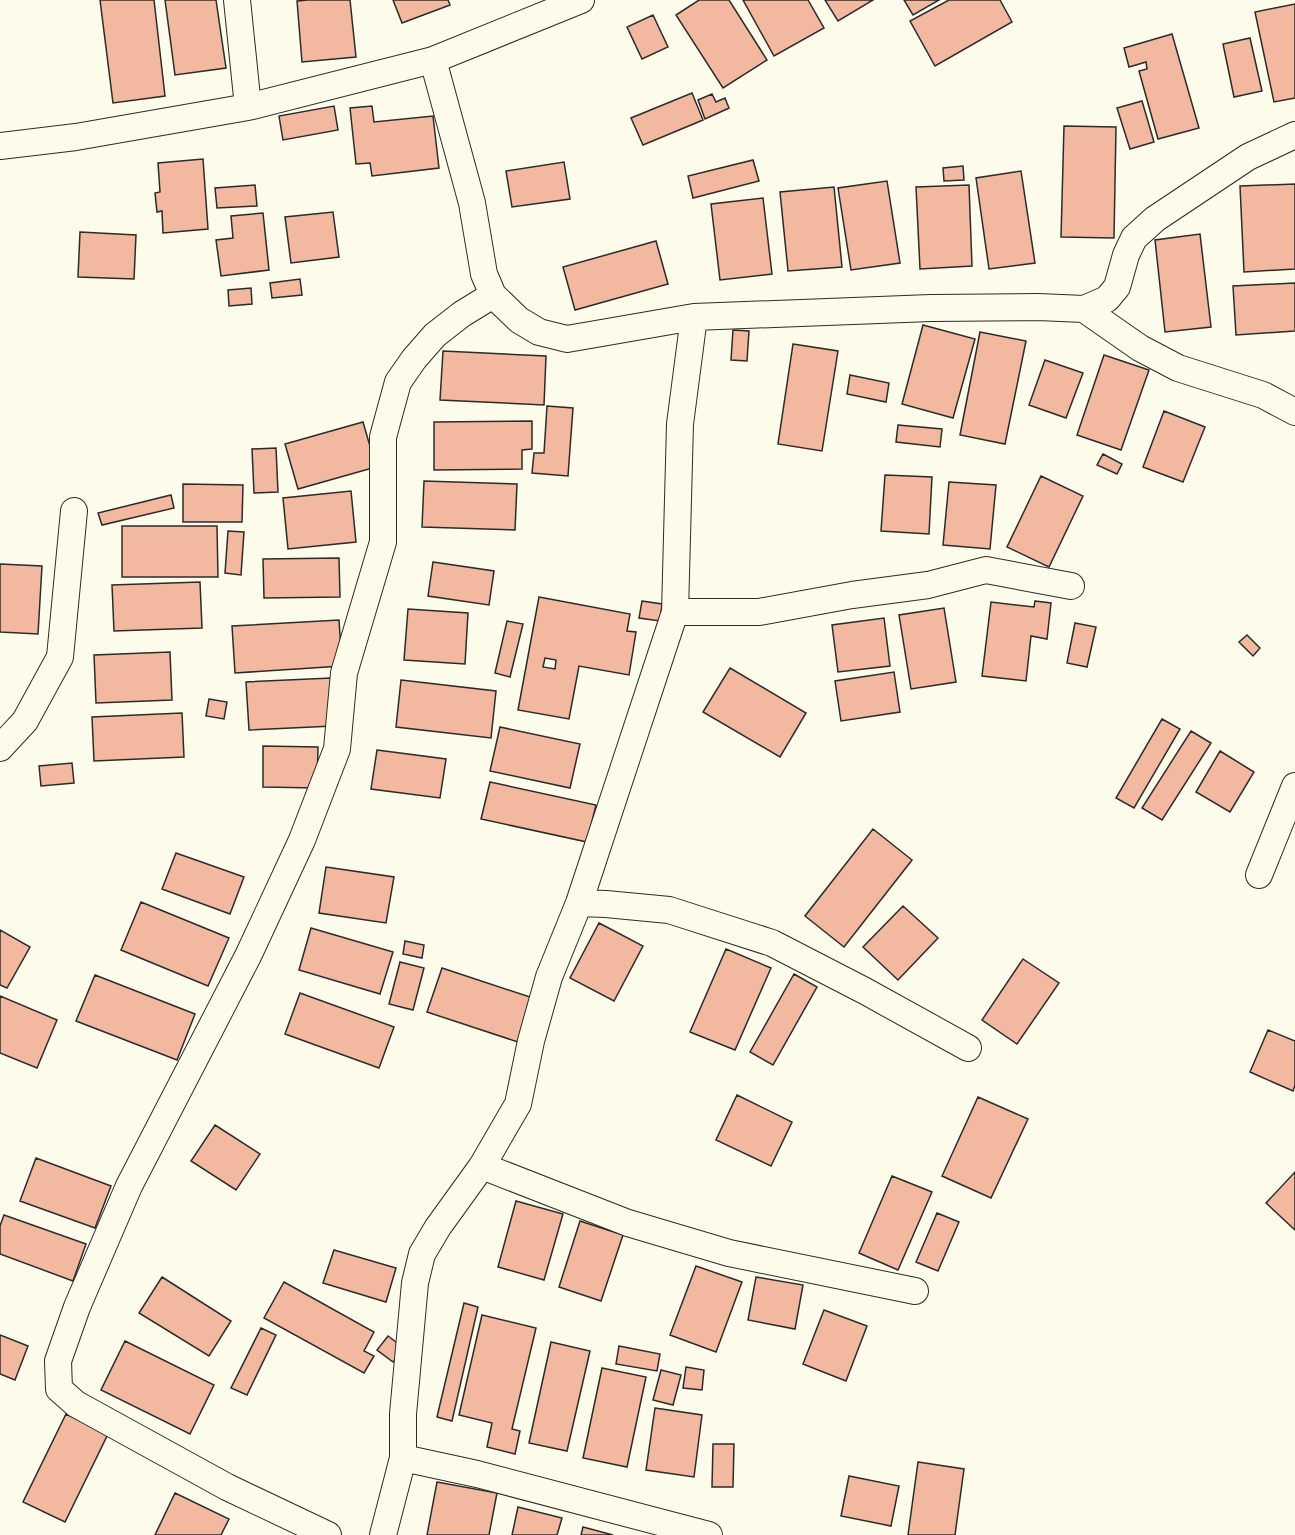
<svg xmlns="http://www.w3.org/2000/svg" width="1295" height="1535" viewBox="0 0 1295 1535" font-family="Montserrat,sans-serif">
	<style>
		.building { fill: #f2b8a0; stroke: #2b2b2b; stroke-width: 1.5; fill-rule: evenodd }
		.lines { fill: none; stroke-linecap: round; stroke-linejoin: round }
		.minor-casing { stroke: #2b2b2b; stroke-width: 28 }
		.minor { stroke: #fdfbea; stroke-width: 26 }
	</style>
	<rect width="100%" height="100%" fill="#fdfbea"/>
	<path class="building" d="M100 0H154L165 96 113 103Z
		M165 0H216L226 68 175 75Z
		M308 0H350L356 57 302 62 297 1Z
		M393 0H448L450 5 402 23Z
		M699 0H729L767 60 723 88 676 15Z
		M743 0H808L824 28 774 56Z
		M825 0H873L838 21Z
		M904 0H939L913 15Z
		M949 0H1000L1012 22 935 66 910 21Z
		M1295 4V98L1274 102 1255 12Z
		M653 15 668 47 642 59 627 27Z
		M1172 34 1199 128 1158 139 1139 71 1147 69 1146 62 1129 67 1124 48Z
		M1250 38 1262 91 1234 97 1223 44Z
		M692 93 703 120 643 145 631 118Z
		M712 94 716 102 725 98 729 108 705 119 698 100Z
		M1142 101 1154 142 1130 149 1117 108Z
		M334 106 338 130 283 140 279 116Z
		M372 106 374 122 433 116 439 168 372 176 370 163 356 164 350 108Z
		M1064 126 1116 127 1114 238 1061 237Z
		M203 159 208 229 163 233 162 211 157 212 155 193 160 192 158 163Z
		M753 160 759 181 693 198 688 176Z
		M564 162 570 199 512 207 506 171Z
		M963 166 964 180 944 181 943 168Z
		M1021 171 1035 263 989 269 976 178Z
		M887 181 900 263 851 270 838 188Z
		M1295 184V269L1244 272 1240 186Z
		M255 185 257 206 217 208 215 188Z
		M969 185 972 266 920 269 916 187Z
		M834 187 842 267 788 271 780 192Z
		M763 198 772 274 720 280 711 204Z
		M333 212 339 257 291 263 285 217Z
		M263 213 269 270 221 276 216 240 233 238 231 216Z
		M80 232 136 235 134 279 78 277Z
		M1200 234 1211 327 1165 332 1155 240Z
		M656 241 668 284 575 310 563 267Z
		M300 279 302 295 272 298 270 283Z
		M1295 283V331L1236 335 1233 286Z
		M251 288 252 304 229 306 228 290Z
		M923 325 975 339 953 418 902 404Z
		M733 330 749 331 747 361 731 360Z
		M980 332 1026 341 1005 444 960 435Z
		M793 344 838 351 822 451 778 444Z
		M443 351 546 356 544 405 440 400Z
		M1104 355 1149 370 1121 450 1077 435Z
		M1045 360 1083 373 1066 418 1029 405Z
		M850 375 889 383 886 402 847 394Z
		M547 406 573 408 568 476 532 473 534 453H544Z
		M1164 411 1205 427 1183 482 1143 467Z
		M532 421V449L522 450V469L434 470V422Z
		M363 422 376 467 298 489 285 444Z
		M898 425 942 429 940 447 896 442Z
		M276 448 278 492 254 493 252 449Z
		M1103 454 1122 464 1117 474 1097 465Z
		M885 475 932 477 929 534 881 531Z
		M1041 476 1083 496 1049 567 1007 547Z
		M424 481 517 484 515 530 422 527Z
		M949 482 996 485 990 549 943 545Z
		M183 484 243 485 242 522H183Z
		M351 491 356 542 288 549 283 498Z
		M171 495 174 508 102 525 98 513Z
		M122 526H217L218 577H122Z
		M228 531 244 532 241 575 225 573Z
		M339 558 340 597 264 598 263 559Z
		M433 562 494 571 489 605 428 596Z
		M0 564 42 566 38 634 0 632Z
		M200 582 202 628 114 631 112 585Z
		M539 597 630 614 627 631 636 632 629 675 579 666 569 719 518 710ZM545 658 556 660 555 669 543 667Z
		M642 601 662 604 660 621 639 618Z
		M1035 601 1051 603 1047 639 1031 636 1026 681 982 676 991 602 1034 607Z
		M944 608 956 682 911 689 899 615Z
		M408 609 468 613 465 664 404 660Z
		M884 618 890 666 838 672 832 625Z
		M339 620 342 666 235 673 232 626Z
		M507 621 523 624 510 677 495 673Z
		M1075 623 1096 627 1087 667 1067 663Z
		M1247 635 1260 648 1253 656 1239 642Z
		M170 652 172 700 96 703 94 655Z
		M730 668 806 713 780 757 703 712Z
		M894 672 900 712 841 721 835 681Z
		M331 678 333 726 249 730 246 682Z
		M401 680 496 691 491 738 396 727Z
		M209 699 227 702 224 719 206 716Z
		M182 713 184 757 94 761 92 717Z
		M1162 719 1180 729 1134 808 1116 798Z
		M500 727 580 744 570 788 490 771Z
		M1191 731 1211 743 1162 820 1142 808Z
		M263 746 318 747 317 788 263 787Z
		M377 750 446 759 440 798 371 789Z
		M1220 751 1254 772 1230 812 1196 792Z
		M72 763 74 783 41 786 39 766Z
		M490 782 596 805 587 842 481 819Z
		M873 829 912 860 844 947 805 916Z
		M176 853 244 877 230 914 162 889Z
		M326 867 394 877 386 923 319 913Z
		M141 902 229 938 208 986 121 950Z
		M903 906 938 938 898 980 863 947Z
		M599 923 643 946 614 1001 570 978Z
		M311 928 393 952 380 994 299 970Z
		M0 930 30 947 7 988 0 985Z
		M405 941 424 945 422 958 403 954Z
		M726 949 771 968 735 1050 690 1032Z
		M1023 959 1059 983 1017 1044 982 1020Z
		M400 962 424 968 413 1010 389 1004Z
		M442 968 539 1000 524 1044 427 1012Z
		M794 974 817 987 773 1065 750 1052Z
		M95 975 195 1014 177 1060 76 1021Z
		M300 993 394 1027 379 1068 285 1034Z
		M0 996 57 1020 37 1068 0 1053Z
		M1268 1030 1295 1041V1085L1293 1091 1250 1072Z
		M737 1095 792 1122 771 1166 716 1140Z
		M978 1097 1028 1119 991 1198 942 1176Z
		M215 1125 260 1154 236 1190 191 1161Z
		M36 1158 111 1186 95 1228 20 1201Z
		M1295 1172V1230L1266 1203Z
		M892 1176 932 1192 898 1270 859 1253Z
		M516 1201 563 1214 544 1280 498 1267Z
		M937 1213 959 1222 938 1271 916 1262Z
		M4 1215 86 1244 73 1281 0 1254V1226Z
		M580 1221 623 1235 601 1301 559 1287Z
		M334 1250 396 1268 386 1302 323 1283Z
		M696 1266 742 1282 716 1352 670 1335Z
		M162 1277 231 1321 209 1356 139 1313Z
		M756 1277 803 1285 795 1329 748 1320Z
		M284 1282 374 1332 364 1351 374 1356 364 1373 264 1318Z
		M464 1303 478 1307 452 1421 437 1417Z
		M824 1310 867 1326 846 1381 803 1364Z
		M482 1315 536 1328 512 1429 520 1431 515 1454 487 1447 492 1423 459 1415Z
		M261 1328 276 1335 247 1395 231 1388Z
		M0 1335 28 1346 15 1380 0 1374Z
		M388 1336 404 1348 393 1362 377 1350Z
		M125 1341 214 1385 190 1434 101 1390Z
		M551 1342 590 1351 567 1451 529 1443Z
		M619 1346 660 1354 657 1371 616 1364Z
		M686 1367 704 1370 702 1390 683 1388Z
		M602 1368 646 1377 627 1467 583 1458Z
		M661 1370 681 1375 673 1405 653 1400Z
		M655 1408 702 1415 694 1477 646 1470Z
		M66 1414 108 1434 65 1522 23 1502Z
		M713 1444H734L733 1487H712Z
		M918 1462 964 1469 955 1535H908Z
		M849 1476 899 1486 891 1526 841 1516Z
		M437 1482 497 1493 489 1535H427Z
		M175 1493 229 1519 221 1535H155Z
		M518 1507 562 1518 557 1535H512Z
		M583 1527 613 1535H581Z"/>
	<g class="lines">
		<g class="minor-casing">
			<path id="minor" d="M237 0 248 107
				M433 60 472 203 484 274 493 295 519 320 539 332 567 339 694 317 931 308 1038 307 1084 309 1107 299 1117 287 1126 255 1134 238 1155 219 1248 157 1295 135
				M0 146 76 137 248 107 433 60 581 0
				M1084 309 1140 348 1178 368 1263 395 1295 412
				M675 612H759L852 595 928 585 986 570 1071 586
				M0 748 25 721 60 657 74 511
				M1259 875 1295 786
				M579 903 606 904 669 910 772 943 865 991 968 1048
				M482 1166 628 1223 729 1253 915 1291
				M403 1458 477 1474 709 1535
				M328 1535 227 1487 76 1404 59 1389 58 1361 77 1307 129 1186 248 956 302 840 337 749 344 673 383 542V437L398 382 414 359 435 335 462 314 493 295
				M383 1535 403 1458V1414L415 1283 422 1254 438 1227 482 1166 518 1104 531 1041 549 977 579 903 675 612 680 424 694 317"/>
		</g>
		<use href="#minor" class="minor"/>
	</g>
</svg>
